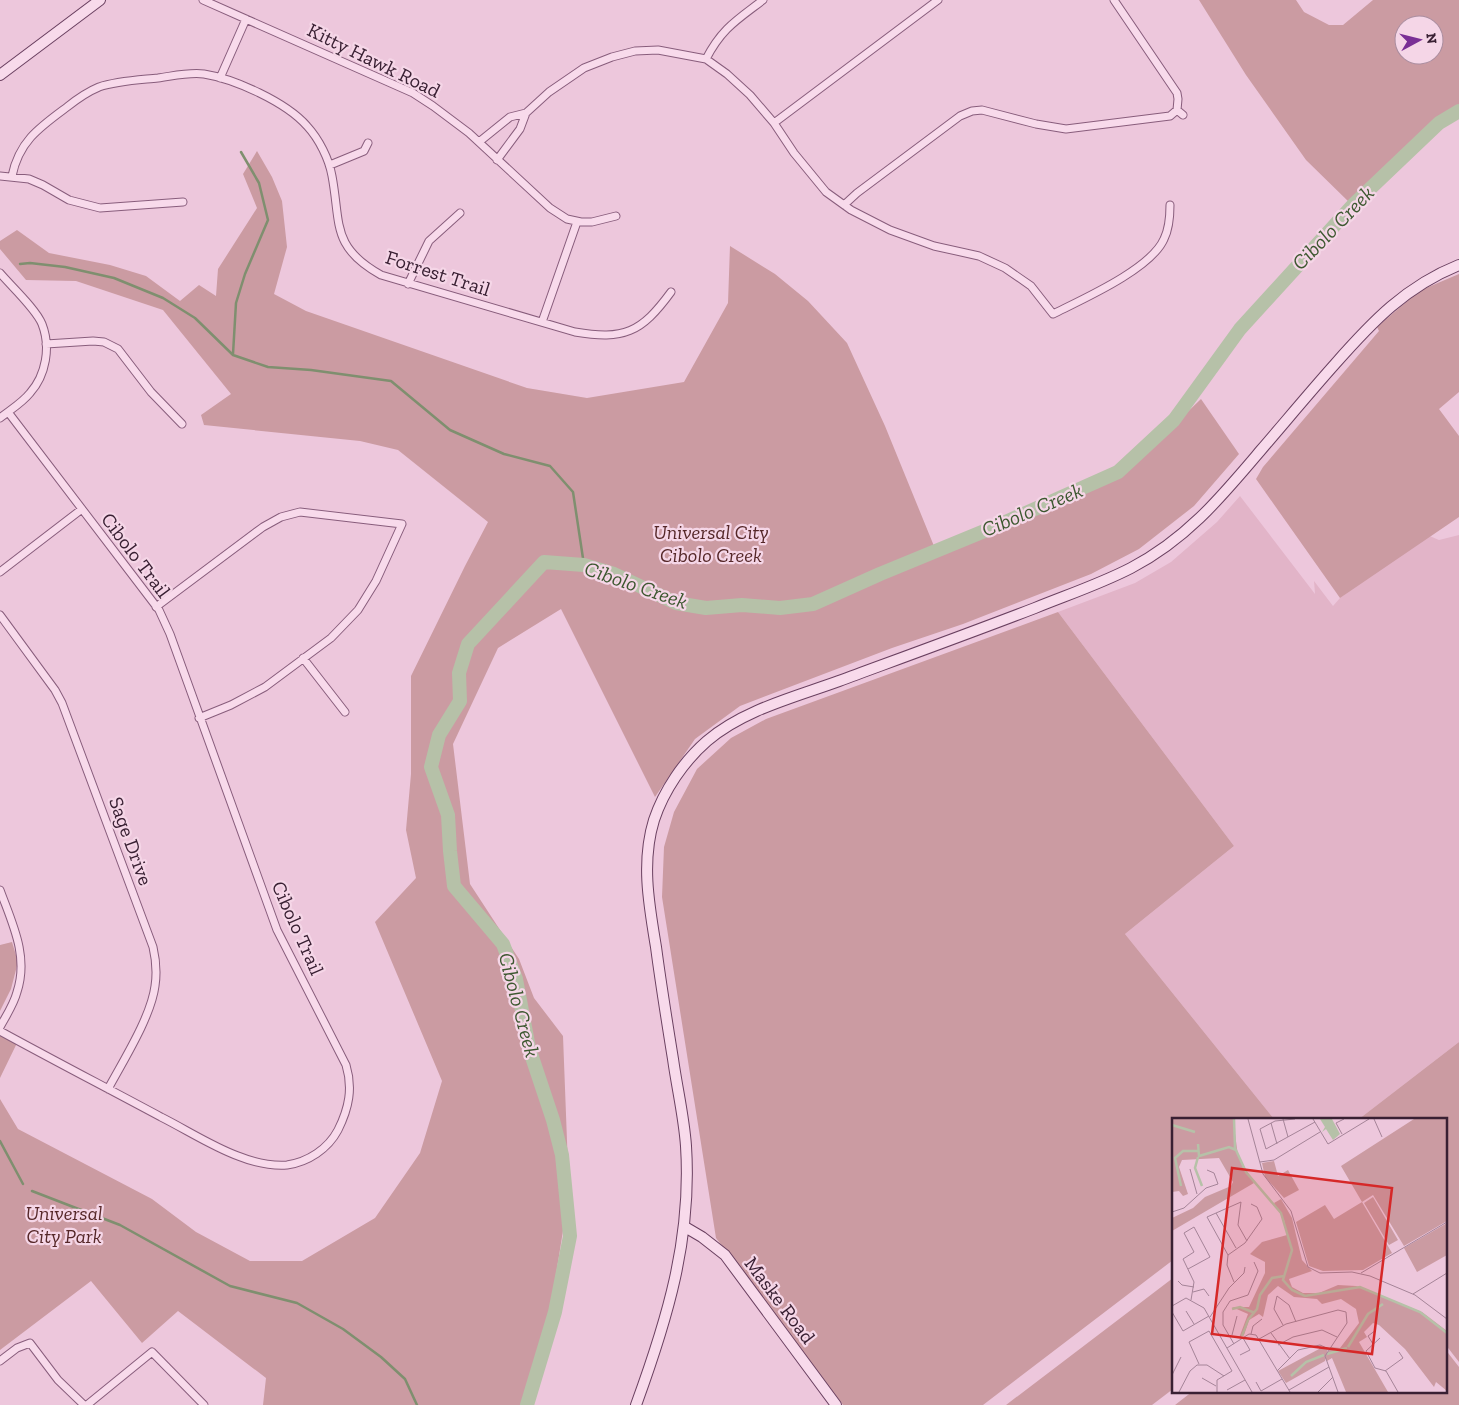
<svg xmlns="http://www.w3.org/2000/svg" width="1459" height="1405" viewBox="0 0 1459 1405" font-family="'Zilla Slab',serif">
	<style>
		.farmland { fill: #e2b4c8 }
		.green { fill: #cb9ba2; fill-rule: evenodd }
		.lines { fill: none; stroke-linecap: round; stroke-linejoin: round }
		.stream { stroke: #7f8f6f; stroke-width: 2.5 }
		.river { stroke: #b6c1a8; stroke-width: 14 }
		.street-casing { stroke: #885d7c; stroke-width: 9 }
		.secondary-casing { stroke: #6a4060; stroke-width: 12 }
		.street { stroke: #f8daeb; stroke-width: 7 }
		.secondary { stroke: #f8daeb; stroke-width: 10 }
		.labels { text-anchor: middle; stroke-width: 4.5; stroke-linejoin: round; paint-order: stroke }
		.street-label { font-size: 20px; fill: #392033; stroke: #f5d6e7 }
		.park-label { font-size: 20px; font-style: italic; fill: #552728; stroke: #f5d6e7 }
		.water-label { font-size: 21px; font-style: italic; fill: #3d5830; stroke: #f5d6e7 }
		.inset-river { fill: none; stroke: #b6c1a8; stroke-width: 2.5 }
		.inset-road { fill: none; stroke: #a58498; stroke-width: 1 }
		.view { fill: #d62828; fill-opacity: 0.15; stroke: #d62828; stroke-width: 2.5 }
		.inset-edge { fill: none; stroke: #392033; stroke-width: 2.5 }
	</style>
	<rect width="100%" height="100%" fill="#edc7dc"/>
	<path class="farmland" d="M1240 496 1315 594 1314 581 1333 606 1340 598 1425 534 1439 540 1459 535V1042L1359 1119H1274L1125 934 1234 846 1058 612 1135 583 1171 562 1217 522Z"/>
	<path class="green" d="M1199 0H1296L1304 12 1329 25H1343L1373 0H1459V106C1420 134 1382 167 1352 205L1306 160 1246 75ZM1404 25H1434V55H1404Z
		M257 151 272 177 282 201 287 247 274 294 306 311 527 388 587 398 684 382 728 303 730 246 775 274 808 301 847 343 885 426 936 551 1066 504 1146 452 1201 399 1239 454 1194 506 1139 549 1091 574 963 624 892 648 740 706 695 739 655 797 561 609 498 648 453 744 470 884 519 959 534 998 563 1036 569 1193 537 1394 533 1405H263L266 1378 178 1311 142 1343 91 1281 0 1350V1099L18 1129 152 1199 196 1232 250 1261H302L375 1218 420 1153 442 1081 375 922 416 878 406 830 411 774V676L465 566 488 522 398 450 360 441 204 425 201 415 231 394 163 310 76 281 26 280 0 249V241L17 230 49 253 110 265 146 276 180 301 199 285 216 296 218 269 257 208 243 174Z
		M1459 274V392L1439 409 1459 436V517L1340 598 1256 479 1263 467 1379 331 1377 327 1419 291Z
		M1058 612 1234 846 1125 934 1274 1119H1173V1260L983 1405H843L716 1238 662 897 664 847 674 812 697 769 731 738 766 719Z
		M12 942 18 962 11 989 0 1011V945Z
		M0 1034 17 1043 0 1078Z
		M1459 1042V1362L1445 1344V1119H1359Z
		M1173 1278V1389L1152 1405H1006Z
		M1445 1349 1459 1367V1405H1175L1193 1391H1445Z"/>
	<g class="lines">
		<path class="stream" d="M20 264 30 263 65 267 114 278 163 298 195 318 233 355 268 367 311 370 391 381 450 430 504 454 550 466 573 492 584 565
			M233 354 236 303 245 274 268 220 259 183 241 152
			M0 1141 23 1184
			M32 1191 120 1225 230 1286 297 1303 343 1329 381 1357 405 1379 417 1405"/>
		<path class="river" d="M527 1405 555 1312 570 1236 562 1155 553 1120 529 1048 516 979 503 944 454 886 450 851 448 815 431 767 439 735 460 701 459 673 468 644 544 562 584 565 614 574 676 603 706 608 742 605 780 608 813 604 880 574 999 525 1118 472 1174 420 1240 329 1354 204 1439 123 1459 111"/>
		<g class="street-casing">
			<path id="street" d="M203 0 413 93 433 106 469 133 550 208 567 219 581 222H592L616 216
				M706 59C722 28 737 20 763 0
				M220 78 246 19
				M1177 110 1183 115
				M774 123 938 0
				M479 142 510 117 526 113
				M497 160 520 129 526 113 549 92 584 68 612 57 635 51 658 50 706 59 727 74 750 95 774 123 794 153 826 192 851 210 890 230 934 246 979 256 1005 268 1031 286 1053 314C1083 299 1151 269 1164 239 1169 229 1170 216 1170 205
				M330 165 364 151 368 143
				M0 176 29 179 43 185 69 200 100 208 183 202
				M12 176C19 141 40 127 67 107 77 99 87 92 99 87 117 81 139 80 158 78 173 76 189 72 204 74 235 79 286 102 307 126 319 139 329 159 332 176 341 224 331 247 381 275L575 332C624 340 641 333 671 292
				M844 205 857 193 960 116 972 111 982 110 1036 124 1066 129 1170 116 1177 110 1178 99 1177 93 1114 0
				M0 273C11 286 36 309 42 324 51 347 46 375 30 393 22 403 10 410 0 418
				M408 284 429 241 460 213
				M542 322 577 222
				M46 344 93 341 104 342 118 349 151 392 182 424
				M0 572 82 509
				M156 607 263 527 281 517 300 512 402 524 376 581 358 610 331 638 265 687 231 705 199 718
				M0 615 55 690 62 703 153 947C156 960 157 973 155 986 151 1017 123 1061 108 1089
				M303 658 345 712
				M0 890C12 923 29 956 17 992 14 1004 6 1016 0 1027
				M0 1031C53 1060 107 1088 161 1117 185 1129 213 1147 238 1156 253 1162 271 1166 287 1165 308 1162 328 1149 338 1130 349 1108 353 1088 346 1065L277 930 170 634 159 610 8 412
				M0 1361 17 1348 30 1343 58 1380 84 1405
				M87 1405 152 1352 204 1405"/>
		</g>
		<g class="secondary-casing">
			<path id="secondary" d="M0 75 100 0
				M685 1227 702 1237 725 1255 836 1405
				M636 1405C667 1320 692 1239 686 1146 684 1117 677 1088 673 1059 667 1022 661 985 656 947 649 905 641 862 654 820 664 790 684 761 707 741 743 710 795 697 839 681 904 657 970 633 1035 608 1067 595 1100 584 1131 568 1187 539 1222 496 1261 450 1286 421 1310 392 1335 364 1372 322 1406 286 1459 265"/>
		</g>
		<use href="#street" class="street"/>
		<use href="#secondary" class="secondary"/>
	</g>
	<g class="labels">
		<g class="street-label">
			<text transform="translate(374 60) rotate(26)" y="7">Kitty Hawk Road</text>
			<text transform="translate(438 273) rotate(18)" y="7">Forrest Trail</text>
			<text transform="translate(136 555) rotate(53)" y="7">Cibolo Trail</text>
			<text transform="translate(131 841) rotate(70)" y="7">Sage Drive</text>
			<text transform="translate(298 928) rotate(66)" y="7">Cibolo Trail</text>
			<text transform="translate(780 1300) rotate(53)" y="7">Maske Road</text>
		</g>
		<g class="park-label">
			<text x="711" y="539">Universal City<tspan x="711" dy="23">Cibolo Creek</tspan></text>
			<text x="64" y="1220">Universal<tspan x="64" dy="23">City Park</tspan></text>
		</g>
		<g class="water-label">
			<text transform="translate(1333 228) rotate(-46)" y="7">Cibolo Creek</text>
			<text transform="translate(1032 510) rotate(-23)" y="7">Cibolo Creek</text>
			<text transform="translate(636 585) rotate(19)" y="7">Cibolo Creek</text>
			<text transform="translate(519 1005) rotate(75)" y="7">Cibolo Creek</text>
		</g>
	</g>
	<g transform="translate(1172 1118)">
		<rect width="275" height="275" fill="#edc7dc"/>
		<path d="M0 1H61L66 38 82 65 0 113V100L21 90 33 79 59 68 61 64 47 40 10 42 7 49 16 76 11 78 7 73 0 74ZM242 1H275V103L232 128 201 77 190 84 220 135 191 152 151 153 137 148 124 104 153 87 162 101 190 84 169 48ZM102 43 106 58 116 52 127 72 112 80 93 59 90 45ZM201 79 226 122 217 127 192 85ZM109 81 120 100 130 142 140 153 117 161 120 169 131 175H147L166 167 184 168 250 194 275 213V273L264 264 262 269 233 231 207 207 201 205 192 214 195 219 187 224 216 274H174L160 240 155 243 153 239 159 229 168 230 187 205 184 191 169 181 150 186 145 181 122 179 106 168 96 177 91 199 87 196 77 202 72 217 67 220 76 196 60 189H77L93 155V144L78 136 90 124 115 117 112 102 102 85ZM275 105V137L245 154 232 130ZM147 228 156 231 153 243 114 265 106 253 147 231Z" fill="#cb9ba2"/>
		<path d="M148 1H160L168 16 161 22 154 11 150 14 153 9Z" fill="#b6c1a8"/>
		<path class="inset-river" d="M62 1 63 30 74 54 109 95 120 132 111 162 120 172 133 178 188 169 248 194 275 215M0 7 23 14M26 26 27 38 57 29 64 32M26 39 23 50 30 68M9 68 3 40 11 33H26M60 191 68 189 83 195M70 218 76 202 85 191 88 177 100 160 112 158M176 229 196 196 211 186M155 236 175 230M119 258 134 244 152 237"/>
		<path class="inset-road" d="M76 1 91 56 119 93 136 149 148 155 180 154 198 158 243 177 275 201M111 1 116 19M123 1 103 3 88 11 94 31 143 4M141 1 156 26 197 1M202 1 210 19M99 5 105 26M170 16 164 5 172 1M88 44 102 42 148 14M18 51 25 76M0 94 12 90 34 70 46 66 42 55 35 52M44 95 64 130M56 137 35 99 69 84 66 107 75 123M16 151 38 139 22 109 12 115 22 134 11 141 12 143 22 164 19 182M189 155 275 104M6 163 10 167 22 169M62 164 55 147 56 137 73 125 90 101 85 89 79 86M21 174 32 171 37 178M241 176 275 155M0 188 14 180 32 190 80 274M14 193 22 206M0 194 11 213 37 198M38 199 57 170 72 155 73 149M111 207 102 191 105 178 117 187 124 204M99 215 118 241M79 216 81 208 90 201M60 217 65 198M208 220 194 233 203 250 214 253 226 274M87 221 114 206 166 192 174 194 175 205 153 238 166 274M62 226 51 207V194L58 183 76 177 86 153 82 144M201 226 196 218 204 212M106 227 121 219 150 212 165 219M55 230 77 216 84 217 118 274M68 237 78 232 71 220M27 246 17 224 37 213 60 253 45 262V274M105 253 126 232 148 227 157 231M213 253 231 240 227 234M0 257 9 239M30 260 44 268M84 264 89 273 110 261M55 272 73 262M117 272 157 249M7 274 18 253 25 247H35L52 258M146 274 161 259"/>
		<path class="view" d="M60 50 220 70 200 236 40 216Z"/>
		<rect width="275" height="275" class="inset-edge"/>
	</g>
	<g transform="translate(1419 40) rotate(83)"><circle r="24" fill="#f5d6e7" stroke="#aa8d9f"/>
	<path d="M0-4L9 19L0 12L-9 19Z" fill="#7a2f95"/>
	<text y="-8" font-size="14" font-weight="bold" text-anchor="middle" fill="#392033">N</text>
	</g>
</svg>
